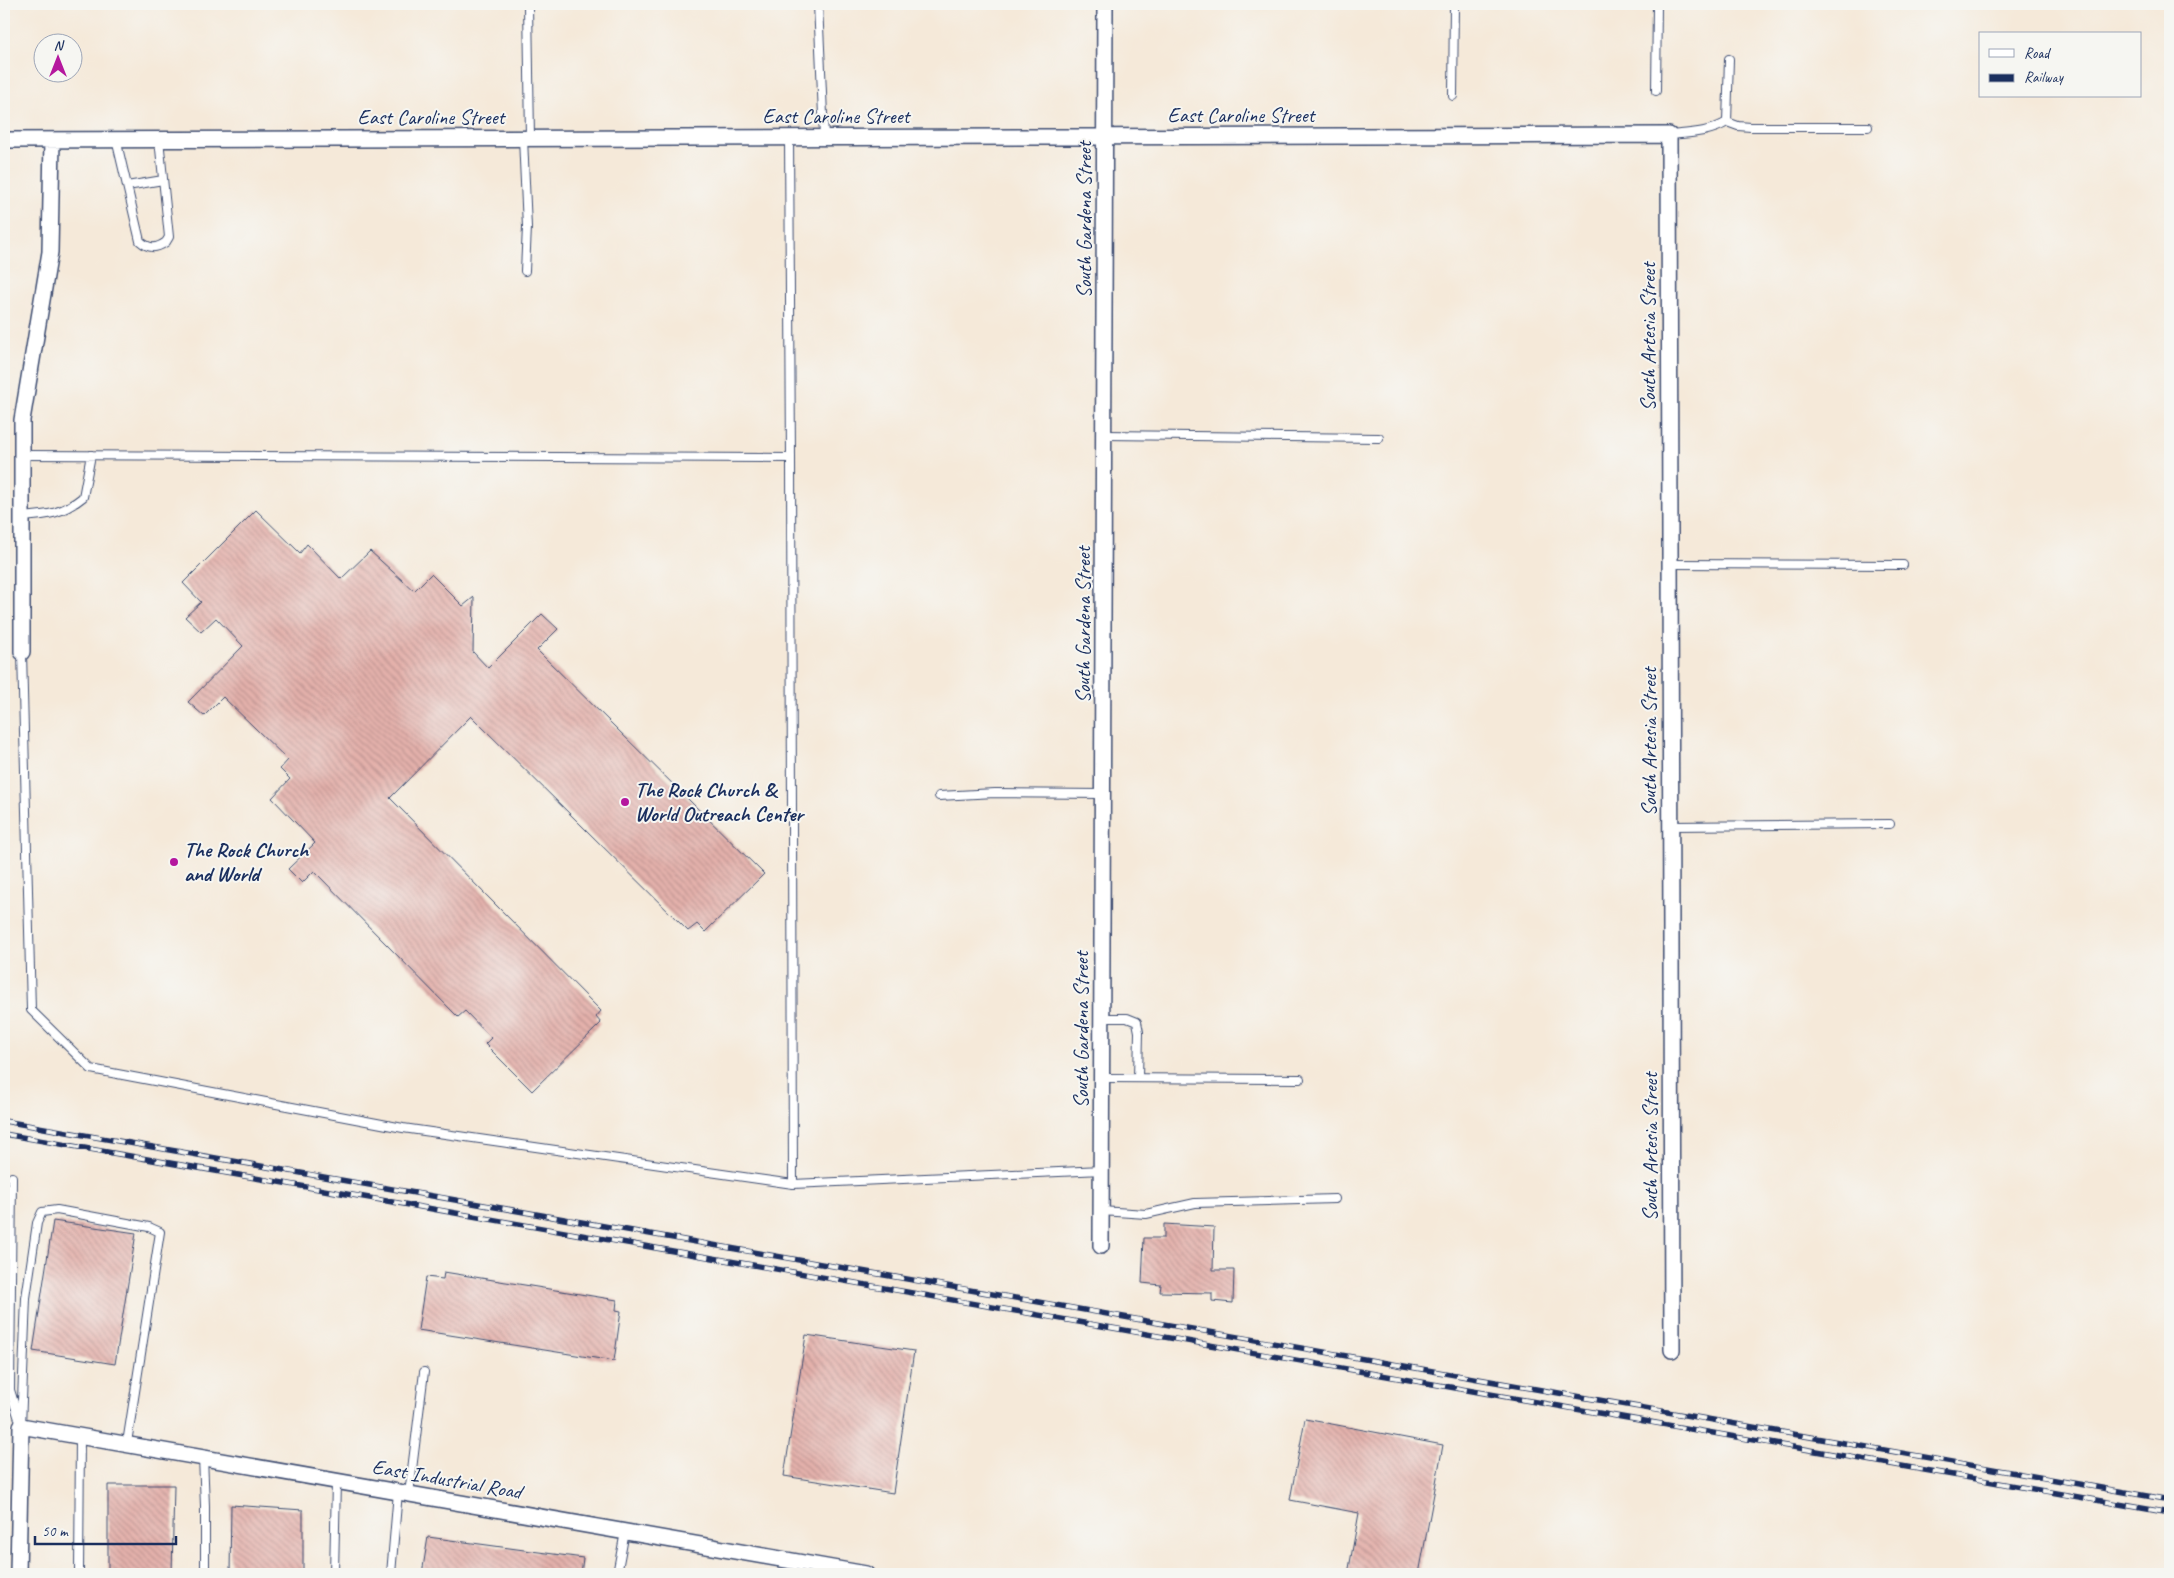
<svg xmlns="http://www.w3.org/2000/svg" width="2174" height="1578" viewBox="0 0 2174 1578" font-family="Caveat,sans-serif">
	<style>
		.building { fill: url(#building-back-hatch) }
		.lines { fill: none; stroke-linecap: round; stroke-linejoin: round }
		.service-casing { stroke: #3c4b70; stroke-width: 10 }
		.minor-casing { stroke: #3c4b70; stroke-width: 18 }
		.service { stroke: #fff; stroke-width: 8 }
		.minor { stroke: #fff; stroke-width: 15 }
		.rail-casing { stroke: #1b2f5e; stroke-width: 5.5 }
		.rail { stroke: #f6f6f2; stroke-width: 4; stroke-dasharray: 11; stroke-linecap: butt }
		.poi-dot { fill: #b5179e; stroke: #f6f6f2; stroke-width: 2 }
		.labels { text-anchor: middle; stroke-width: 4; stroke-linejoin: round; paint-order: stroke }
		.street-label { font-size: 21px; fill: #1b2f5e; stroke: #f6f6f2 }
		.poi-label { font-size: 21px; font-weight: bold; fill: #1b2f5e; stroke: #f6f6f2; text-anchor: start }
	</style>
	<defs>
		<pattern id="building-back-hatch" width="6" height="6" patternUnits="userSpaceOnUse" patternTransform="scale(1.25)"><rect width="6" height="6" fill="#e4b1ab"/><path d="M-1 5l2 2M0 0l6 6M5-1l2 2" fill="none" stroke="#b8908e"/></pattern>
	</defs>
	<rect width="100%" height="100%" fill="#f6f6f2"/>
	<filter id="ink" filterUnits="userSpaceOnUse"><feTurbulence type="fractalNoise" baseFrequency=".02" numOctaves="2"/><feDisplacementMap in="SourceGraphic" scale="10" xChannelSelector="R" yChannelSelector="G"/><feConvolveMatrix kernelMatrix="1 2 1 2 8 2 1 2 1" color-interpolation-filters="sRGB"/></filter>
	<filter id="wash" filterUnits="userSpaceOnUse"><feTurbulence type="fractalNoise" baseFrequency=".0096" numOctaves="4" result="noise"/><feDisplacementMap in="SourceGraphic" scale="20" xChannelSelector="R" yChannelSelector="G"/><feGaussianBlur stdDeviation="1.12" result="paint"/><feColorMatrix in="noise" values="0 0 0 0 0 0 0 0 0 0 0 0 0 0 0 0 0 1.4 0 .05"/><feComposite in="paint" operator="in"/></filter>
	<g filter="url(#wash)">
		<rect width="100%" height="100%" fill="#f5e9d9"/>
		<g id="blocks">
			<path class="building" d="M256 510 300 553 307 544 341 579 370 551 414 591 431 574 463 606 474 597 473 652 488 668 542 614 558 629 537 650 764 874 705 932 697 924 688 931 471 716 390 798 601 1011 596 1017 601 1023 532 1091 485 1044 491 1038 465 1011 458 1017 314 871 302 883 288 869 315 843 272 798 290 779 280 769 288 760 223 697 204 716 188 702 243 646 216 618 201 632 185 617 201 602 183 583Z
				M53 1221 136 1233 115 1364 33 1351Z
				M1164 1224 1214 1227 1213 1270H1234L1233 1303 1212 1301V1293L1160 1292 1161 1285 1142 1283 1144 1238H1164Z
				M444 1272 617 1300 616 1310 621 1311 614 1361 418 1330 426 1277 443 1279Z
				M806 1335 914 1351 893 1493 784 1476Z
				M1305 1419 1443 1445 1419 1574H1348L1359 1513 1290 1500Z
				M108 1485H174L172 1574H108Z
				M231 1505 303 1510V1574H230Z
				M428 1537 583 1558 581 1574H422Z"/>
		</g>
	</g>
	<g filter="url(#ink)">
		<use href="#blocks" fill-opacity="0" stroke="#3c4b70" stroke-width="1"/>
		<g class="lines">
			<g class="service-casing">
				<path id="service" d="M528 4 530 138
					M818 4 824 137
					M1656 91 1657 4
					M1453 96 1454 4
					M1727 122 1738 126 1751 127H1868
					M1669 135C1689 133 1709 133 1727 122L1729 59
					M523 138 527 227 525 271
					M116 139 140 241C149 249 156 249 166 242L169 237 159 139
					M127 186 163 180
					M1105 435 1379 438
					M22 455 791 458 789 137
					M791 458 793 1184
					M22 517C48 515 62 514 83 497L91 455
					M1670 564 1903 565
					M22 652 31 1010 91 1069 403 1128 793 1184 1102 1170
					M939 796 995 793 1104 794
					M1671 826 1890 824
					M1103 1018H1127L1137 1022 1139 1032 1138 1078
					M1103 1078 1300 1079
					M12 1177 10 1390 19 1419
					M1101 1211 1146 1214 1195 1203 1335 1199
					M21 1426 26 1298 37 1223 42 1212 57 1210 149 1227 160 1232 127 1443
					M203 1457 205 1506V1574
					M409 1494 424 1372
					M79 1574 80 1435
					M334 1574 336 1481
					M391 1574 398 1492
					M617 1574 625 1532"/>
			</g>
			<g class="minor-casing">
				<path id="minor" d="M4 140 1669 135 1672 1350
					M22 652V420L50 252 52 140
					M1101 1246 1105 4
					M18 1574 21 1426 866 1574"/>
			</g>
			<use href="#service" class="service"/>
			<use href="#minor" class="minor"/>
			<g class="rail-casing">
				<path id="rail" d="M4 1121 2170 1500
					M4 1134 2170 1513"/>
			</g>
			<use href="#rail" class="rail"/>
		</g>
	</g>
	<g class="poi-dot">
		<circle cx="625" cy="802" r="5"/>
		<circle cx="174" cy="862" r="5"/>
	</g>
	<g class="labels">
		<g class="street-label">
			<text x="1241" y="122">East Caroline Street</text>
			<text x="836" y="123">East Caroline Street</text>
			<text x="431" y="124">East Caroline Street</text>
			<text transform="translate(1084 220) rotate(-90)" y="7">South Gardena Street</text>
			<text transform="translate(1648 337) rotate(-90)" y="7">South Artesia Street</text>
			<text transform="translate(1083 625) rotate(-90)" y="7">South Gardena Street</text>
			<text transform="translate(1649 742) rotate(-90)" y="7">South Artesia Street</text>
			<text transform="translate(1081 1030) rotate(-90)" y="7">South Gardena Street</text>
			<text transform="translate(1650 1147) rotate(-90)" y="7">South Artesia Street</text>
			<text transform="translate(447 1479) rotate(10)" y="7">East Industrial Road</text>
		</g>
		<g class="poi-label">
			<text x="635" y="797">The Rock Church &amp;<tspan x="635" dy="24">World Outreach Center</tspan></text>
			<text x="184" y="857">The Rock Church<tspan x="184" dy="24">and World</tspan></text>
		</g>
	</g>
	<rect width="2174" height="1578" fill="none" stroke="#f6f6f2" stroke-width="20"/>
	<rect x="1979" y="32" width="162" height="65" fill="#f6f6f2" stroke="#9ea6b7"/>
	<rect x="1989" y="49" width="25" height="8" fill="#ffffff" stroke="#9ea6b7"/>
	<text x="2024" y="58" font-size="15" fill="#1b2f5e">Road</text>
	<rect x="1989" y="74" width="25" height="8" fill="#1b2f5e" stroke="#9ea6b7"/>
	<text x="2024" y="82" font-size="15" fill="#1b2f5e">Railway</text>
	<g transform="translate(58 58)"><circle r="24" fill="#f6f6f2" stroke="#9ea6b7"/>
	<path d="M0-4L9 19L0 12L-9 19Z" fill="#b5179e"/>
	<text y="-8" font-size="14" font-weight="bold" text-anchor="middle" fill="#1b2f5e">N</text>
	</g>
	<path d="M35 1536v8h141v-8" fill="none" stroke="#1b2f5e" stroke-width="2.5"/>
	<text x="42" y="1536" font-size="15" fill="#1b2f5e" stroke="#f6f6f2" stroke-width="4" paint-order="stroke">50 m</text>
</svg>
